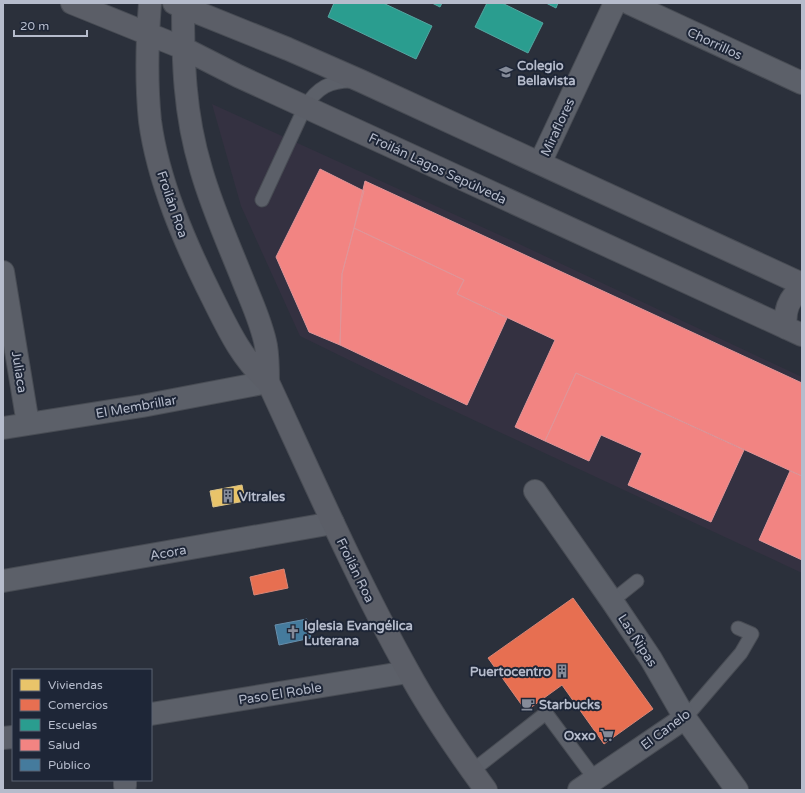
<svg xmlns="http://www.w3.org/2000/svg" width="805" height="793" viewBox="0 0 805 793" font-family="'Varela Round',sans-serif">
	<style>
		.medical { fill: #343141 }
		.homes { fill: #e9c46a; stroke: #dac287 }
		.shops { fill: #e76f51; stroke: #d88676 }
		.schools { fill: #2a9d8f; stroke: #54a6a1 }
		.health { fill: #f28482; stroke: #e09598 }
		.public { fill: #457b9d; stroke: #678eab }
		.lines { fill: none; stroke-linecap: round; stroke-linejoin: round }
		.lane-casing { stroke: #484c54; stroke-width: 15 }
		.street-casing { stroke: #484c54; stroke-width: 24 }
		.secondary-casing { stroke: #484c54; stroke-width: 24 }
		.lane { stroke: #5c6069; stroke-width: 13 }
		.street { stroke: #5c6069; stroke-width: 22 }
		.secondary { stroke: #5b5e67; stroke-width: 22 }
		.labels { text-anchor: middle; stroke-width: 4; stroke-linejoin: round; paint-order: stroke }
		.street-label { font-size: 13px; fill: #b6bccc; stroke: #1e2637 }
		.poi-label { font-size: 13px; font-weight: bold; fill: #b6bccc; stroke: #1e2637; text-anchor: start }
	</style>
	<rect width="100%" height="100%" fill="#2b303b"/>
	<path class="medical" d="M212 104 515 242 802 377V573L433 401 300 336 241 206Z"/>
	<path class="homes" d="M242 485 245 501 213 507 210 491Z"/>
	<path class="shops" d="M284 569 288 588 254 595 250 577Z
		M573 598 653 709 604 744 562 685 526 711 488 658Z"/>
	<path class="schools" d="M334 3H383L432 26 416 59 328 17Z
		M432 3H442L440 7Z
		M487 3H502L543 23 528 53 475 27Z
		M546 3H558L556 8Z"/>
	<path class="health" d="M320 169 364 191 342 274 340 345 309 332 276 257Z
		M365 181 802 383V476L576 373 545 441 515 427 555 340 457 294 464 280 354 228Z
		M354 228 464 280 457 294 507 318 467 405 340 345 342 274Z
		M576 373 744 450 711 522 628 485 642 453 601 435 589 461 545 441Z
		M790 471 802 476V560L759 540Z"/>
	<path class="public" d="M307 619 311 638 279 645 275 625Z"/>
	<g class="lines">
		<g class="lane-casing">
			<path id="lane" d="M262 200 305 107C317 88 330 80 354 81
				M612 601 637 581
				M685 718 741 653 752 634 738 628
				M472 771 546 713 595 779"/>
		</g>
		<g class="street-casing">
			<path id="street" d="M629 3 802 83
				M540 163 615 3
				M3 272 28 424
				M3 428 142 406 268 382
				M535 491 612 601 651 659 685 718 737 790
				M3 581 333 523
				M151 714 408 672
				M3 738 13 737
				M125 780V786
				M579 790 685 718"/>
		</g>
		<g class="secondary-casing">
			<path id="secondary" d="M72 3 183 48 238 76 802 335
				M150 3C147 42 146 82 150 121 158 181 185 243 212 297 228 329 241 358 268 382 313 479 356 578 408 671 431 713 458 752 486 790
				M174 3 288 49 361 81 802 284
				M183 3C183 61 184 113 201 169 212 208 229 245 244 283 252 303 262 324 266 346 268 358 268 370 268 382
				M786 328C784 313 788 297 802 289"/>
		</g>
		<use href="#lane" class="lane"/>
		<use href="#street" class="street"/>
		<use href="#secondary" class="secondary"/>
	</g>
	<defs>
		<g id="school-bare" transform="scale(1.08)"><path d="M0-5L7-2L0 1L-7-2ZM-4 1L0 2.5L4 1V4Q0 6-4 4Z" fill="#858b99" stroke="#1e2637" stroke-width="2.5" paint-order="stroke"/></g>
		<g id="building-bare" transform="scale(1.08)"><path d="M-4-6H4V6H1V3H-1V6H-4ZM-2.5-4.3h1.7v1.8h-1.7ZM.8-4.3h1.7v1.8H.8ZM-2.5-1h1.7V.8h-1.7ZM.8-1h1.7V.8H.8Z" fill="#858b99" stroke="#1e2637" stroke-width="2.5" paint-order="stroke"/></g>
		<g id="church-bare" transform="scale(1.08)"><path d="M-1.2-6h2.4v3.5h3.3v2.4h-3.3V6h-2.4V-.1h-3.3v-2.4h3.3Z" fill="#858b99" stroke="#1e2637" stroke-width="2.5" paint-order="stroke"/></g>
		<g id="cafe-bare" transform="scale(1.08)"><path d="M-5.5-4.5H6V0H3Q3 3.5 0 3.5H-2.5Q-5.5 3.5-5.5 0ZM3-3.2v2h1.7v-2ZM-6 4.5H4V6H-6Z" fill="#858b99" stroke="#1e2637" stroke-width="2.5" paint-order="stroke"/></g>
		<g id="supermarket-bare" transform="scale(1.08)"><path d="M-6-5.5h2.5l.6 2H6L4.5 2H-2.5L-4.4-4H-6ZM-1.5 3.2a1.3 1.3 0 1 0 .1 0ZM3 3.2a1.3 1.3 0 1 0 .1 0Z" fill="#858b99" stroke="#1e2637" stroke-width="2.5" paint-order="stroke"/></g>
	</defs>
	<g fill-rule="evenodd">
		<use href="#school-bare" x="506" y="72"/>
		<use href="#building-bare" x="228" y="496"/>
		<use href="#church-bare" x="293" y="632"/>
		<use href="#building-bare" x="562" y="671"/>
		<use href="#cafe-bare" x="528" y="704"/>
		<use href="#supermarket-bare" x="607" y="735"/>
	</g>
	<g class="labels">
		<g class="street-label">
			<text transform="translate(715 43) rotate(25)" y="5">Chorrillos</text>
			<text transform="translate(557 127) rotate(-65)" y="5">Miraflores</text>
			<text transform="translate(438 168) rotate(25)" y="5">Froilán Lagos Sepúlveda</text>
			<text transform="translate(173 204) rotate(71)" y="5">Froilán Roa</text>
			<text transform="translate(20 372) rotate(81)" y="5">Juliaca</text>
			<text transform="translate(136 406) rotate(-10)" y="5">El Membrillar</text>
			<text transform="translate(168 552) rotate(-10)" y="5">Acora</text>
			<text transform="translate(356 570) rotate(64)" y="5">Froilán Roa</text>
			<text transform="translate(638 640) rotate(57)" y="5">Las Ñipas</text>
			<text transform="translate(280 693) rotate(-9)" y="5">Paso El Roble</text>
			<text transform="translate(665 729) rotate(-37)" y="5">El Canelo</text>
		</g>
		<g class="poi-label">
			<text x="517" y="70">Colegio<tspan x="517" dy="15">Bellavista</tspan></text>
			<text x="239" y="501">Vitrales</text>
			<text x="304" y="630">Iglesia Evangélica<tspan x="304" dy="15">Luterana</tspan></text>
			<text x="551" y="676" text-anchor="end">Puertocentro</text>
			<text x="539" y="709">Starbucks</text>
			<text x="596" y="740" text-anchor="end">Oxxo</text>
		</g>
	</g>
	<rect width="805" height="793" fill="none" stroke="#b6bccc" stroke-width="8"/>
	<rect x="12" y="669" width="140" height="112" fill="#1e2637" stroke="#5b6273"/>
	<rect x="20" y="679" width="20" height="12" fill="#e9c46a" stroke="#5b6273"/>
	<text x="48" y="689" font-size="12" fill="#b6bccc">Viviendas</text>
	<rect x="20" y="699" width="20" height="12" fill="#e76f51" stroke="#5b6273"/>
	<text x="48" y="709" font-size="12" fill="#b6bccc">Comercios</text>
	<rect x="20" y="719" width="20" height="12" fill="#2a9d8f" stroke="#5b6273"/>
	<text x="48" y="729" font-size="12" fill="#b6bccc">Escuelas</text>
	<rect x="20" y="739" width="20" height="12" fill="#f28482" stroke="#5b6273"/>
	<text x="48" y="749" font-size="12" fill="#b6bccc">Salud</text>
	<rect x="20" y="759" width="20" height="12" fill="#457b9d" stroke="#5b6273"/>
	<text x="48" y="769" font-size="12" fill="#b6bccc">Público</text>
	<path d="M14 30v6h73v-6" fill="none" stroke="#b6bccc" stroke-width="2"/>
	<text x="20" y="30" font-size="12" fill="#b6bccc" stroke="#1e2637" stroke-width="3" paint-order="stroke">20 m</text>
</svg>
